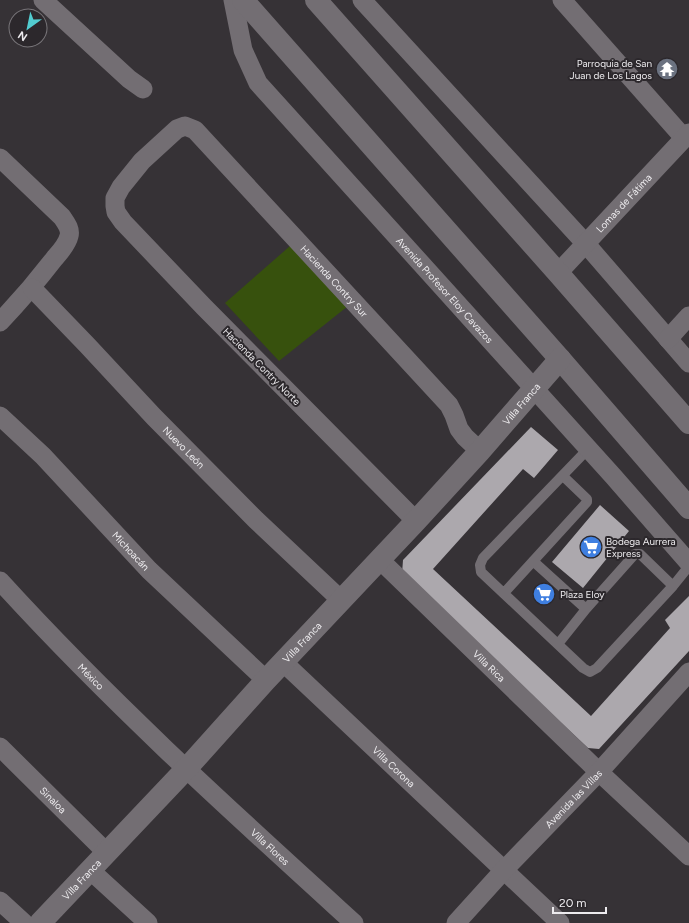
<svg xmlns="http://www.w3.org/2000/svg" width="689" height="923" viewBox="0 0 689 923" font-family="Figtree,sans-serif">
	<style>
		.green { fill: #37510d }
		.building { fill: #aca8ad }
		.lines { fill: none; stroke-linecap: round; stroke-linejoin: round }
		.lane { stroke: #736e73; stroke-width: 10 }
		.street { stroke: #736e73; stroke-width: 19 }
		.secondary { stroke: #736e73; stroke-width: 22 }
		.labels { text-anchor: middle; stroke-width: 4; stroke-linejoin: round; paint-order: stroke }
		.poi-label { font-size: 10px; fill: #edebee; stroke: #2c282c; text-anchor: start }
		.street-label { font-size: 10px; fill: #edebee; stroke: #2c282c }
	</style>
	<rect width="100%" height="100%" fill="#363236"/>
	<path class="green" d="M290 246 348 306 279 361 225 303Z"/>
	<path class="building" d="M531 427 558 450 534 478 523 469 433 569 591 716 670 628 665 620 689 596V651L599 749 588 748 402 574 403 560Z
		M600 505 629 531 583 588 552 562Z"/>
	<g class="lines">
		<path class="lane" d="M588 449 483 558 480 565 481 572 583 668 590 672 597 668 673 586 689 566
			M533 561 586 609
			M504 593 587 502V499L563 476
			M558 644 586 609 635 554H640L673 586"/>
		<g class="street">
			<path d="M43 0 129 79 143 89"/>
			<path id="s1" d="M233 0 243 50 258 83 613 476 689 563"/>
			<path d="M362 0 586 244 689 363"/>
			<path d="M562 0 684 138"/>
			<path d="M0 158 62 217C66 223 71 229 69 236 67 245 59 253 54 259 37 281 19 302 0 322"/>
			<path id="s2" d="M558 273 689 133"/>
			<path id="s3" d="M32 288 87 345 154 417 256 520 341 600"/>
			<path d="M668 339 689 316"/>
			<path id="s4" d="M0 416 43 456 149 570 266 680"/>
			<path id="s5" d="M416 521 204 307 123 222 116 212 115 206V198L121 187 142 161 177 129 185 126 195 130 449 405 454 415 459 429 465 437 480 451"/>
			<path id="s6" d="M380 560 599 772 689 856"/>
			<path id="s7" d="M0 581C111 703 233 813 354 923"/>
			<path id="s8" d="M284 663 560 923"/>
			<path id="s9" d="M0 747 106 852"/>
			<path d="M90 870 148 923"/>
			<path d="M0 901 24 923"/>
			<path id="s10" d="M456 923 504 870 599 772 689 672"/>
		</g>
		<g class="secondary">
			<path d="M243 0 560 359 689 508"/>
			<path d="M316 0 558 273 689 423"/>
			<path id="s11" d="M40 923 187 768 266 680 416 521 480 451 560 359"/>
		</g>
	</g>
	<defs>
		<g id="temple-disc" transform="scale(1.15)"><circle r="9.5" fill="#6b7280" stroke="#2c282c"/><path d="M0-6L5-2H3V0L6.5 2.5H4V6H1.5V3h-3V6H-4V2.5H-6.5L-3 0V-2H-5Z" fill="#fff"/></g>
		<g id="supermarket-disc" transform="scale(1.15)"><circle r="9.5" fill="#3f7fe0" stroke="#2c282c"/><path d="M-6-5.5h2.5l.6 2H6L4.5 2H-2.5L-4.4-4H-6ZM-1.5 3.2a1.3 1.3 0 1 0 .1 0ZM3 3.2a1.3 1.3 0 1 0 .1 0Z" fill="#fff"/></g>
	</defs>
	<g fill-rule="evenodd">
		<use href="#temple-disc" x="667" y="69"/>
		<use href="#supermarket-disc" x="591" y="547"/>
		<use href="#supermarket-disc" x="544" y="594"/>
	</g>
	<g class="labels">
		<g class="poi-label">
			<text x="652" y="67" text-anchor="end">Parroquia de San<tspan x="652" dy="12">Juan de Los Lagos</tspan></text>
			<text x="606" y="545">Bodega Aurrera<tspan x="606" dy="12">Express</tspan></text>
			<text x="560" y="598">Plaza Eloy</text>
		</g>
		<g class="street-label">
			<text dy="4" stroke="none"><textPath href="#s2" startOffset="96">Lomas de Fátima</textPath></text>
			<text dy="4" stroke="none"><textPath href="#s5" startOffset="763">Hacienda Contry Sur</textPath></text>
			<text dy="4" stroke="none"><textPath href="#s1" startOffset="366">Avenida Profesor Eloy Cavazos</textPath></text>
			<text transform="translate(262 366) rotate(45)" y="4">Hacienda Contry Norte</text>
			<text dy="4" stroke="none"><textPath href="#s11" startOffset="708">Villa Franca</textPath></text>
			<text dy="4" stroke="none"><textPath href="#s3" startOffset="220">Nuevo León</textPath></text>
			<text dy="4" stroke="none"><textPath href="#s4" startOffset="188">Michoacán</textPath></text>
			<text dy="4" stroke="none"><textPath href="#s11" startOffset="384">Villa Franca</textPath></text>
			<text dy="4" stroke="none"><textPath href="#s6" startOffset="152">Villa Rica</textPath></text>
			<text dy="4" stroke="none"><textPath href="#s7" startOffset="132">México</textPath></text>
			<text dy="4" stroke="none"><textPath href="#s8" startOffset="151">Villa Corona</textPath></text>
			<text dy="4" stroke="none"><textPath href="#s10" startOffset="171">Avenida las Villas</textPath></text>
			<text dy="4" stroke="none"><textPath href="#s9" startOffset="75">Sinaloa</textPath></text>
			<text dy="4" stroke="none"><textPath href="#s7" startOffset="379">Villa Flores</textPath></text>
			<text dy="4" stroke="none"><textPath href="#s11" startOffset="60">Villa Franca</textPath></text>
		</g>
	</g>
	<g transform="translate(28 28) rotate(213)"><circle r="19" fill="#2c282c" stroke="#79767a"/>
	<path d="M0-3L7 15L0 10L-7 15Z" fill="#52ccd0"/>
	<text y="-6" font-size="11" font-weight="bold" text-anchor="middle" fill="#edebee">N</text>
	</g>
	<path d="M553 907v6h53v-6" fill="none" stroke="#edebee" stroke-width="2"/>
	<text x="559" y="907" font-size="12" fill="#edebee" stroke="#2c282c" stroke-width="3" paint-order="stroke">20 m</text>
</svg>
